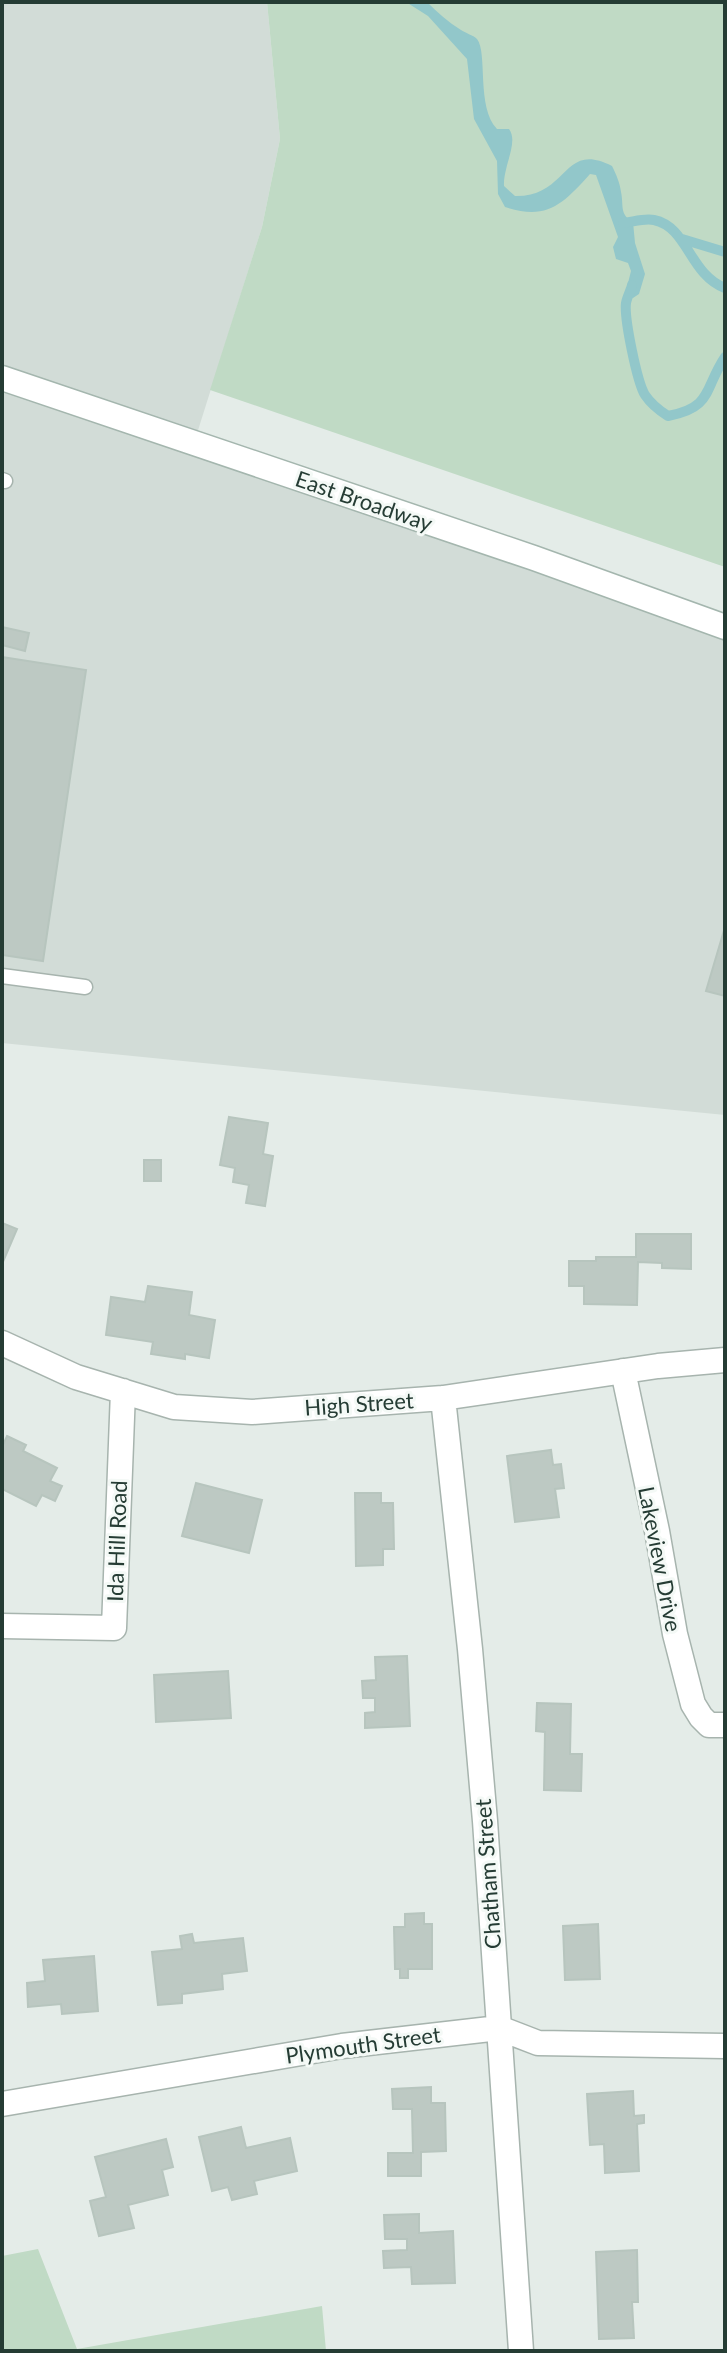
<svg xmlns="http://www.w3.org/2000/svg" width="727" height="2353" viewBox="0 0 727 2353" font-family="Lato,sans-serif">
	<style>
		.built { fill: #d2dcd7 }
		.green { fill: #c0dac5 }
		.water { fill: #92c7ca }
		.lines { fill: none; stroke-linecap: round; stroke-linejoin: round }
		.stream { stroke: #92c7ca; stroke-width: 10 }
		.building { fill: #bdc9c3; stroke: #b7c5be; stroke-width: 2 }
		.service-casing { stroke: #a7b4ae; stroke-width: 17 }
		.minor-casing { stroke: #a7b4ae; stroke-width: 27 }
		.secondary-casing { stroke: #a4b6ae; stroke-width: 27 }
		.service { stroke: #fff; stroke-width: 14 }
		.minor { stroke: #fff; stroke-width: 24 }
		.secondary { stroke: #fff; stroke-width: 24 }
		.labels { text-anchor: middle; stroke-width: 6; stroke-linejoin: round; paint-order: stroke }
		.street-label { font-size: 22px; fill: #253c34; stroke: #f4f9f6 }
	</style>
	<rect width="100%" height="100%" fill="#e4ece8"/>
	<path class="built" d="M2 2H267L280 139 262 227 194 443 725 627V1115L2 1043Z"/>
	<path class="green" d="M267 2H725V567L210 390 262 227 280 139Z
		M38 2249 77 2349 322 2306 326 2351H2V2256Z"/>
	<path class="water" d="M406 2H427C437 12 448 22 461 30 465 33 473 35 477 39 488 53 476 107 497 129H509C519 142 503 166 504 186L515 196C569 197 562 140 612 166 616 174 620 183 621 192 624 206 619 214 633 222L635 243 645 274 639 294 633 298 625 295 631 271 628 263 616 259 613 247 618 237 596 175 590 174C563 204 547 221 505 207L498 194 497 161 474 119 467 59 428 16Z"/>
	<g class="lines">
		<path class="stream" d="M623 223C633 222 644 218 654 220 688 227 689 274 725 288
			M682 239 725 252
			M632 285C631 290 627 297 626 303 624 318 637 382 645 395 651 404 660 411 668 416 713 408 704 388 725 357"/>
	</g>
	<path class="building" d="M2 627 29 633 25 651 2 645Z
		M2 657 86 670 43 961 2 955Z
		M725 927V996L706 991Z
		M229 1117 268 1123 263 1154 273 1156 265 1206 246 1203 249 1185 233 1182 235 1168 220 1165Z
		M144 1160H161V1181H144Z
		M2 1223 17 1229 2 1264Z
		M636 1234H691V1269L662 1268V1263L638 1262 637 1305 584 1304V1286H569V1261H596V1257H636Z
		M148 1286 192 1292 189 1315 215 1320 209 1358 185 1354V1359L151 1354 153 1342 106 1335 111 1297 145 1302Z
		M7 1436 26 1445 23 1451 57 1468 50 1481 62 1486 55 1501 42 1495 36 1506 2 1489V1447Z
		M551 1450 553 1465 561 1464 564 1488 555 1489 559 1517 515 1522 507 1456Z
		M196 1483 262 1500 249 1553 182 1536Z
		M355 1493H381V1503H393L394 1549H383V1565L356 1566Z
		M407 1656 410 1726 365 1728V1713L375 1712V1698H363L362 1681 376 1680 375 1657Z
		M228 1671 231 1718 156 1722 154 1675Z
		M537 1703 571 1704 570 1754H582L581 1791 544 1790 545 1732 536 1731Z
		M424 1913V1924H432V1969H408V1978H400V1969H395L394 1927H405V1914Z
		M598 1924 600 1979 565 1980 563 1926Z
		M192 1934 194 1943 243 1938 247 1971 222 1974 223 1989 182 1994V2003L158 2005 152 1952 182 1949 180 1936Z
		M94 1956 98 2011 62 2014 61 2004 28 2007 27 1983 45 1981 43 1960Z
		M431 2087V2103H445L446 2151 421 2152V2176H388V2153H413L412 2109H393L392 2089Z
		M633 2091 634 2116 644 2115V2123L637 2124 639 2171 605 2173 604 2144 590 2145 587 2094Z
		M241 2127 246 2148 290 2138 297 2171 254 2181 257 2194 232 2200 228 2187 212 2191 199 2137Z
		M166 2139 173 2167 162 2170 168 2195 128 2205 134 2228 99 2236 90 2201 106 2197 95 2157Z
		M419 2214V2233L453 2231 455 2283 412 2284 411 2267 384 2268 383 2251 407 2250V2239H385L384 2215Z
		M637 2250 638 2302H632L634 2338 599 2339 596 2252Z"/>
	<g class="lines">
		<g class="service-casing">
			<path id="service" d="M2 480 5 481
				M2 976 85 987"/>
		</g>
		<g class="minor-casing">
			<path id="minor" d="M2 1343 76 1377 174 1407 252 1412 443 1398 658 1366 725 1360
				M623 1371 657 1531 675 1634 693 1704 701 1717 709 1725H725
				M443 1398 470 1649 485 1821 521 2351
				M2 1626 114 1628 123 1391
				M2 2104 342 2046 499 2028 538 2043 725 2046"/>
		</g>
		<g class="secondary-casing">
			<path id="secondary" d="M2 378 534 558 725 627"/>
		</g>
		<use href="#service" class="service"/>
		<use href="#minor" class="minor"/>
		<use href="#secondary" class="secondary"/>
	</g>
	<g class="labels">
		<g class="street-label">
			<text transform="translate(364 501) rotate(19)" y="8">East Broadway</text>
			<text transform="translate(359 1404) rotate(-4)" y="8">High Street</text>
			<text transform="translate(117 1541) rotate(-88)" y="8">Ida Hill Road</text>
			<text transform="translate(660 1559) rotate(79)" y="8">Lakeview Drive</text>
			<text transform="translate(488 1874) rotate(-94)" y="8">Chatham Street</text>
			<text transform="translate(363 2045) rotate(-8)" y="8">Plymouth Street</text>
		</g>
	</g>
	<rect width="727" height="2353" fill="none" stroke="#253c34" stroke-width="8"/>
</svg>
